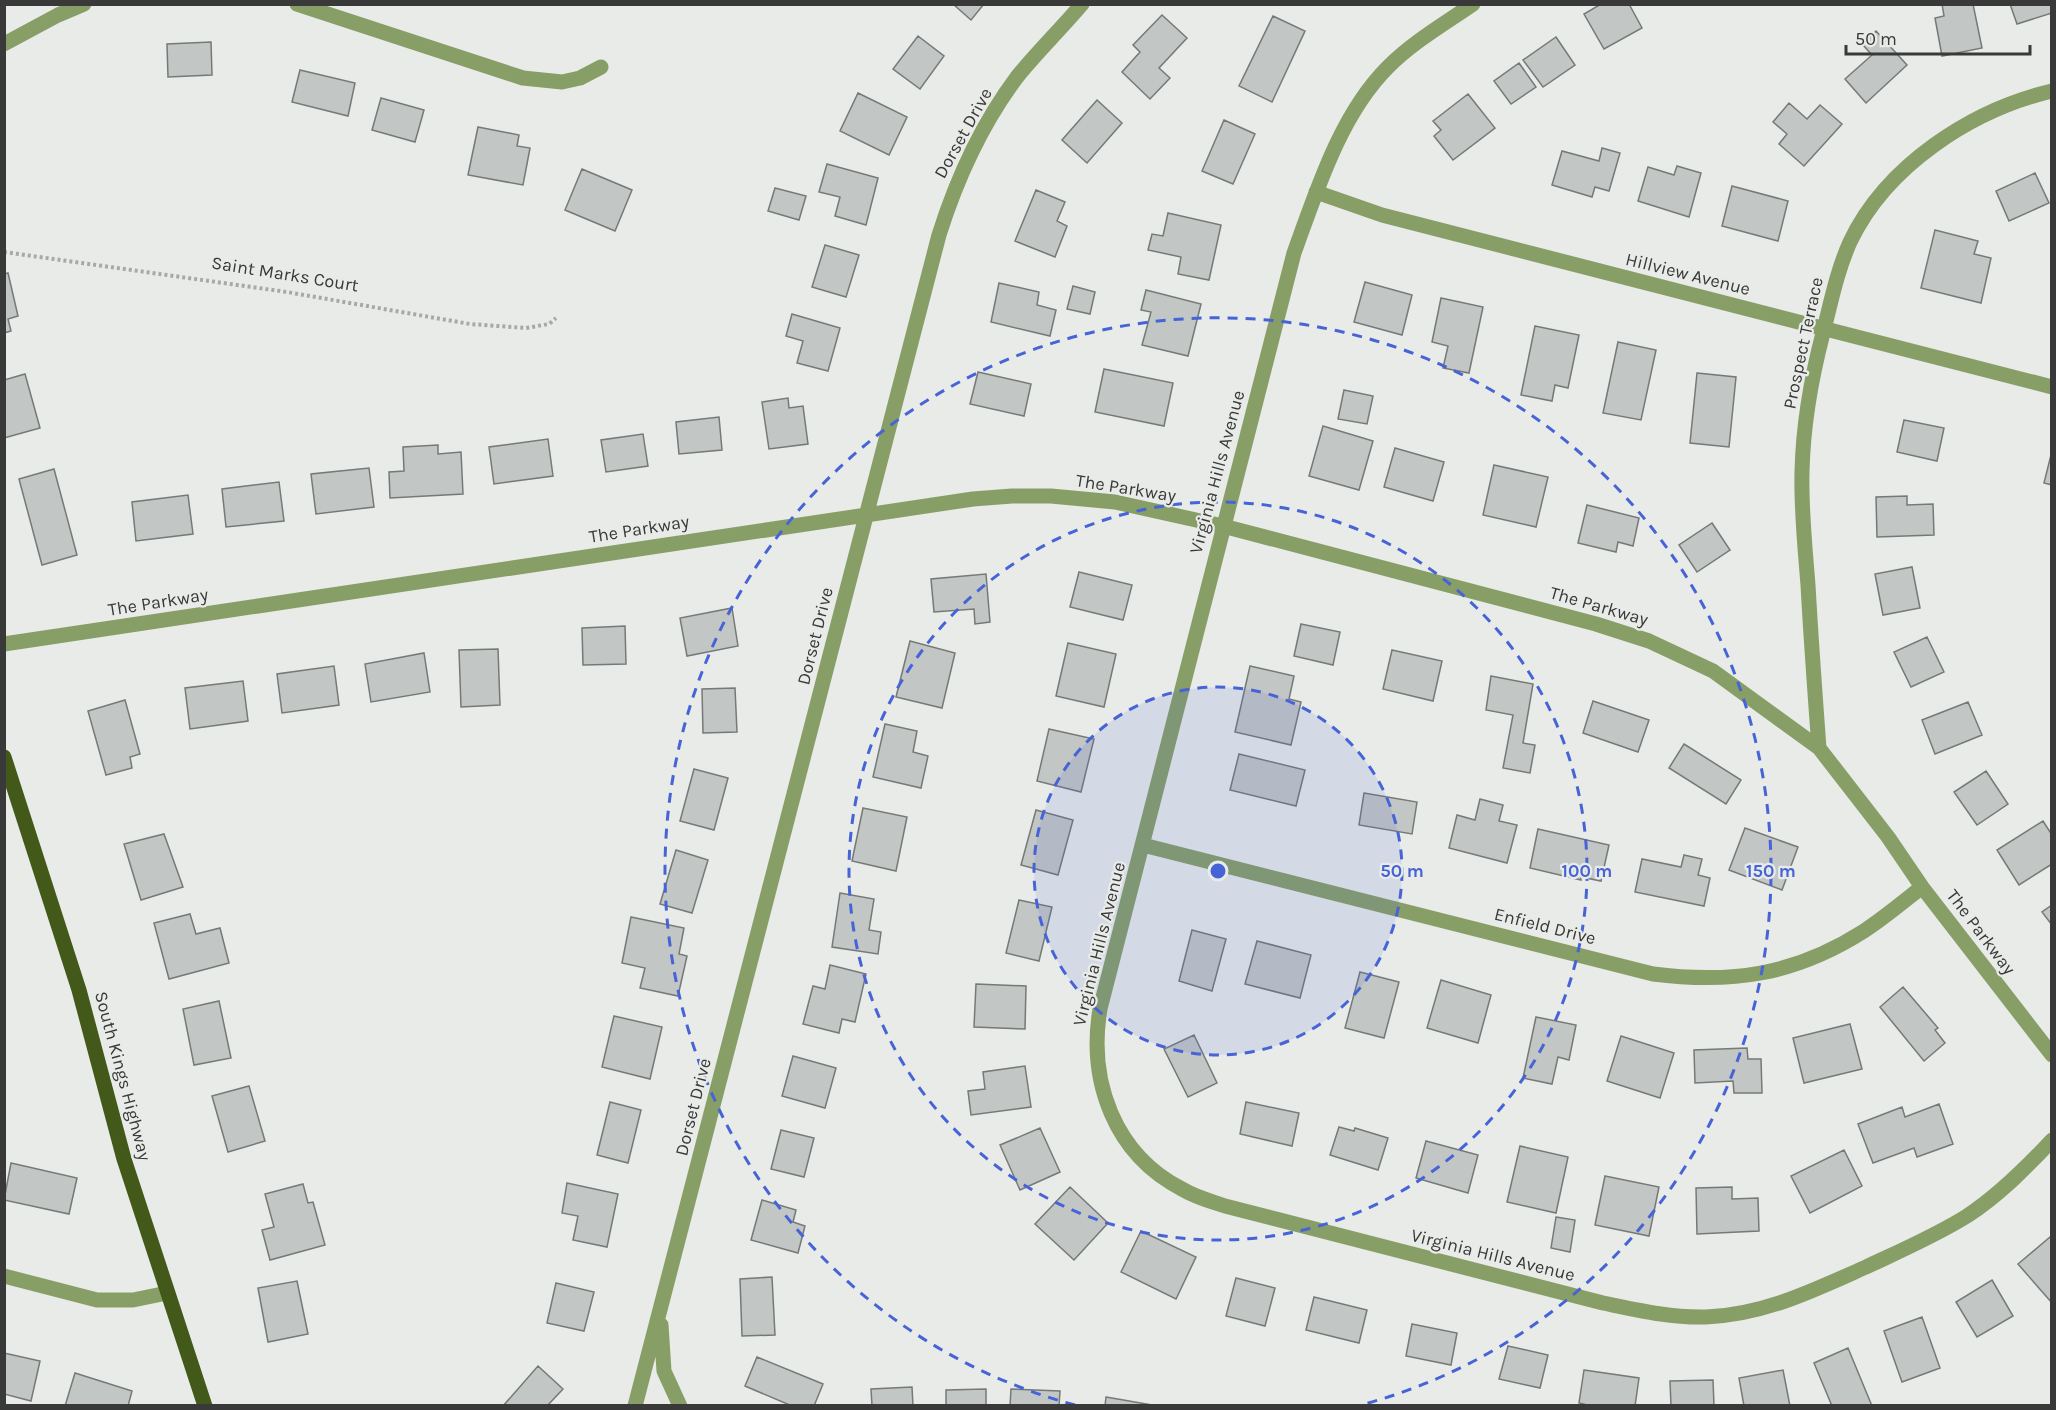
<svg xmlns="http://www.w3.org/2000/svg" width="2056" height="1410" viewBox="0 0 2056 1410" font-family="Karla,sans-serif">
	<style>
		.building { fill: #c2c6c4; stroke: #757978; stroke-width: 1.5 }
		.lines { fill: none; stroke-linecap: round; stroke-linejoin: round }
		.path { stroke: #a7a9a7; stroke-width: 4; stroke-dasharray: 3 3; stroke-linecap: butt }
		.minor { stroke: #879f67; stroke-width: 15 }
		.major { stroke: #425919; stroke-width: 15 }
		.ring { fill: none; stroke: #4764d7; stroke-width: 3; stroke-dasharray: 10 8 }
		.labels { text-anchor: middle; stroke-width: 4.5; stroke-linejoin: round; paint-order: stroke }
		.street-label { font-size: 18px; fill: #383938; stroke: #e8ebe8 }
		.centre { fill: #4764d7; stroke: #e8ebe8; stroke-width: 3 }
		.ring-label { font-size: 18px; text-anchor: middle; font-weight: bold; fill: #4764d7; stroke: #e8ebe8; stroke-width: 4.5; stroke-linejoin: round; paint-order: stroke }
	</style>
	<rect width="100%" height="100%" fill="#e8ebe8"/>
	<path class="building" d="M953 4H984L971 20Z
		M1601 4H1629L1642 28 1604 49 1584 14Z
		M1942 4H1973L1982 48 1942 56 1935 18 1944 16Z
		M2010 4H2052V13L2017 24Z
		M1162 15 1187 38 1159 68 1170 78 1150 99 1122 72 1140 52 1133 45Z
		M1273 16 1305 31 1272 102 1239 86Z
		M1876 31 1907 65 1866 103 1845 79 1872 55 1862 44Z
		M918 36 944 56 920 89 893 69Z
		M1556 37 1575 65 1543 87 1523 60Z
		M211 42 212 75 168 77 167 44Z
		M1519 63 1536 87 1511 104 1494 81Z
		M300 70 355 83 348 116 292 102Z
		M858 93 907 117 889 155 840 131Z
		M1468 94 1495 128 1453 160 1434 136 1441 130 1433 121Z
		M381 98 424 110 415 142 372 130Z
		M1097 100 1122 123 1087 163 1062 140Z
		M1789 103 1807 119 1820 105 1842 124 1804 166 1779 144 1787 134 1773 122Z
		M1224 120 1255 134 1233 184 1202 171Z
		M478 127 519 135 517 146 530 148 523 185 468 175Z
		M1602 148 1620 153 1609 191 1595 187 1592 197 1552 185 1562 151 1599 161Z
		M827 164 878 178 866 225 835 216 840 197 819 192Z
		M1677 166 1701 173 1689 217 1638 201 1648 167 1674 175Z
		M582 169 632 190 615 231 565 210Z
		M2035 173 2049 203 2009 221 1996 191Z
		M1732 186 1788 201 1778 241 1722 226Z
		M775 188 806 196 799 220 768 211Z
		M1036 190 1065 202 1057 221 1067 226 1055 257 1015 241Z
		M1168 213 1221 225 1209 280 1178 274 1181 257 1148 250 1152 234 1163 236Z
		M1935 230 1978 241 1974 254 1991 258 1981 303 1921 288Z
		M825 245 859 255 846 297 812 287Z
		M8 273 18 316 8 319 11 331 4 333V274Z
		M1365 282 1412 295 1402 335 1354 322Z
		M999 283 1039 292 1037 305 1056 310 1050 336 991 322Z
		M1073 286 1095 292 1090 314 1067 309Z
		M1146 290 1201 304 1188 356 1142 345 1151 312 1141 310Z
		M1441 298 1483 307 1469 373 1443 368 1448 346 1432 342Z
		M792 314 840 328 828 371 797 363 803 341 786 336Z
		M1535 326 1579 335 1568 388 1555 385 1552 401 1521 395Z
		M1618 342 1656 350 1641 420 1603 413Z
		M1104 369 1173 383 1164 426 1095 412Z
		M978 372 1031 384 1024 416 970 404Z
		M1697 373 1736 377 1729 447 1690 443Z
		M25 374 40 428 4 438V380Z
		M1344 390 1373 396 1367 424 1338 419Z
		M788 398 789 408 803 406 808 444 769 449 762 402Z
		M719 417 722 450 679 454 676 422Z
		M1904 420 1944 428 1937 461 1897 452Z
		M1323 426 1373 441 1359 490 1309 476Z
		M643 434 648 466 606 472 601 440Z
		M548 439 553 476 494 484 489 447Z
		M438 445V454L461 452 463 494 390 498 389 472 404 471 403 447Z
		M1395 448 1444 462 1433 501 1384 487Z
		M2052 451V485L2044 483Z
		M1494 465 1548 477 1536 527 1483 515Z
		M369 468 374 507 316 514 311 474Z
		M54 469 77 555 42 565 19 479Z
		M279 482 284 521 226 527 222 489Z
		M188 495 193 534 136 541 132 502Z
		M1907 496V505L1933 504 1934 535 1877 537 1876 497Z
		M1587 505 1639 518 1633 546 1618 542 1616 552 1578 543Z
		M1712 523 1730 550 1697 572 1679 545Z
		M1912 567 1920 608 1883 615 1875 574Z
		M1079 572 1132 585 1123 620 1070 607Z
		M986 574 990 622 975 624 974 609 934 612 931 579Z
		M732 608 738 646 687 656 680 618Z
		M1301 624 1340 632 1333 665 1294 656Z
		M625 626 626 664 583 665 582 628Z
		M1927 637 1944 672 1911 687 1894 652Z
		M910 641 955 653 942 708 896 697Z
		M1068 643 1116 654 1104 707 1056 696Z
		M498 649 500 705 461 707 459 650Z
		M1392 650 1442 661 1433 701 1383 689Z
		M424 653 430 692 371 702 365 664Z
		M334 666 339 705 282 713 277 674Z
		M1250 666 1294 676 1289 699 1301 702 1291 745 1235 732Z
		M1491 676 1533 684 1523 743 1535 745 1530 773 1503 768 1513 715 1486 710Z
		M243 681 248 721 190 729 185 688Z
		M735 688 737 732 703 733 702 689Z
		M125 700 140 754 130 757 132 768 106 775 88 711Z
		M1593 701 1649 720 1638 752 1583 733Z
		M1968 702 1982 735 1935 754 1922 720Z
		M885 724 917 731 913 752 928 756 921 788 873 777Z
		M1049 729 1094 739 1081 792 1037 781Z
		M1684 744 1741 780 1726 804 1669 768Z
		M1239 754 1305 770 1296 806 1230 790Z
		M694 769 728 778 714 830 680 821Z
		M1986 771 2008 804 1977 825 1954 792Z
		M1364 793 1417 802 1412 834 1359 825Z
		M1480 799 1503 805 1499 821 1517 825 1507 863 1449 848 1457 815 1475 820Z
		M863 808 907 817 896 871 852 861Z
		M1036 810 1073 820 1058 875 1021 865Z
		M2043 821 2052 835V864L2019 885 1997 850Z
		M1745 828 1798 847 1782 890 1729 870Z
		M1538 829 1609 845 1601 881 1581 877V880L1530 868Z
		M164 834 183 887 141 900 124 844Z
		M676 850 708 860 692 913 660 904Z
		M1684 855 1702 859 1698 875 1710 878 1704 906 1635 892 1642 859 1681 867Z
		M840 893 874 899 869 930 881 932 878 954 832 947Z
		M1019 900 1052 907 1039 961 1006 953Z
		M2052 905V925L2042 912Z
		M190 914 196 934 220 928 229 963 169 979 154 923Z
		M631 917 684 928 679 954 687 956 678 996 640 988 645 968 622 963Z
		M1192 930 1226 939 1212 991 1179 981Z
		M1257 941 1311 955 1300 998 1245 984Z
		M830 965 866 974 855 1022 842 1019 839 1033 803 1024 813 986 825 989Z
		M1360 972 1399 982 1384 1038 1345 1028Z
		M1441 980 1491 995 1478 1043 1427 1028Z
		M976 984 1026 986 1025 1029 974 1027Z
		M1903 987 1938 1028 1935 1030 1945 1043 1924 1061 1880 1007Z
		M219 1001 231 1058 194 1065 183 1009Z
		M614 1016 662 1027 650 1079 602 1067Z
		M1536 1017 1576 1025 1569 1060 1558 1057 1552 1084 1523 1078Z
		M1850 1024 1862 1069 1804 1083 1793 1038Z
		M1194 1035 1217 1083 1188 1097 1164 1049Z
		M1621 1036 1674 1053 1660 1098 1607 1081Z
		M1747 1048 1748 1059H1761L1762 1093H1734L1733 1081 1695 1083 1694 1050Z
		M793 1056 836 1068 825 1108 782 1096Z
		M1025 1066 1031 1107 971 1115 968 1091 985 1089 983 1072Z
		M249 1086 265 1141 228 1152 212 1096Z
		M610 1102 641 1110 628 1163 597 1155Z
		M1246 1102 1299 1113 1292 1146 1240 1134Z
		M1939 1104 1953 1144 1917 1157 1914 1148 1873 1163 1858 1124 1902 1107 1905 1117Z
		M1339 1127 1354 1131 1355 1128 1388 1138 1378 1170 1330 1155Z
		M1040 1128 1060 1172 1020 1190 1000 1145Z
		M781 1130 814 1138 804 1177 771 1169Z
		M1426 1141 1478 1155 1468 1193 1416 1178Z
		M1520 1146 1568 1157 1556 1213 1507 1202Z
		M1844 1150 1862 1186 1810 1213 1791 1176Z
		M11 1163 77 1178 69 1214 4 1200Z
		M1605 1176 1659 1187 1649 1236 1595 1225Z
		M567 1183 618 1194 607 1247 573 1240 578 1216 562 1213Z
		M303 1184 308 1203 313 1202 325 1245 270 1260 262 1230 274 1227 265 1194Z
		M1070 1187 1108 1223 1074 1260 1035 1224Z
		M1732 1187V1199L1758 1198 1759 1231 1697 1234 1696 1188Z
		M762 1200 796 1210 793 1222 805 1226 798 1253 751 1240Z
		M1556 1217 1575 1220 1570 1252 1551 1248Z
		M1141 1231 1196 1257 1176 1299 1121 1272Z
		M2050 1237 2052 1239V1303L2018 1264Z
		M772 1277 775 1335 742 1336 740 1279Z
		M1236 1278 1275 1288 1265 1326 1226 1316Z
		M1992 1280 2013 1316 1977 1337 1956 1302Z
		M297 1281 308 1334 268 1342 258 1288Z
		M556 1283 594 1292 584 1331 547 1323Z
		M1314 1297 1367 1310 1359 1343 1306 1330Z
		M1922 1317 1940 1368 1902 1382 1884 1331Z
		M1412 1324 1457 1333 1451 1365 1406 1356Z
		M1508 1346 1548 1355 1540 1388 1499 1379Z
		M1848 1348 1872 1406H1832L1814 1363Z
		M4 1353 40 1361 31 1401 4 1394Z
		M757 1357 823 1384 814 1406H792L745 1386Z
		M538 1366 563 1389 547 1406H503Z
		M1584 1370 1639 1378 1635 1406H1592L1579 1403Z
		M1783 1370 1790 1406H1744L1739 1378Z
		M75 1373 132 1391 128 1406H65Z
		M1713 1380 1714 1406H1671L1670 1381Z
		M912 1387 913 1406H872L871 1389Z
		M986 1389V1406H946V1390Z
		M1011 1389 1060 1391 1059 1406H1010Z
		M1106 1397 1158 1406H1105Z"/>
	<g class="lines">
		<path class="path" d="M4 252 287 292 470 324 526 328 549 324 556 318"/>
		<path class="minor" d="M297 4 523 78 562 82 580 78 601 67
			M1473 4C1444 24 1413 42 1388 67 1340 115 1317 190 1294 253L1100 1009C1088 1081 1114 1154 1182 1189 1195 1197 1210 1201 1225 1206L1603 1303C1637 1310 1671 1318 1706 1317 1764 1315 1814 1290 1866 1267 1900 1251 1935 1236 1967 1216 1999 1195 2026 1168 2052 1140
			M4 44 58 15 84 4
			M1316 192 1382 215 2052 387
			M4 644 973 499 1012 496H1051L1115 502 1223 526 1596 624 1649 641 1713 671 1819 748 1888 837 1922 887 2052 1055
			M1819 748C1815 694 1811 640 1808 585 1805 547 1801 510 1802 472 1803 425 1811 379 1823 333 1831 302 1837 271 1850 242 1886 166 1971 110 2052 91
			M1143 845 1653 974C1732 984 1795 975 1864 931 1884 918 1903 902 1922 887
			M4 1276 97 1300H133L167 1293
			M661 1325 664 1371 680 1406
			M635 1406 939 235C957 178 981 125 1017 77 1037 52 1061 29 1082 4"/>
		<path class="major" d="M4 757 79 990 124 1159 205 1406"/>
	</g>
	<circle cx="1218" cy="871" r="184" fill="#4764d7" fill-opacity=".12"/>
	<g class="ring">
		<circle cx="1218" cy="871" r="184"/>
		<circle cx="1218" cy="871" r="369"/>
		<path d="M1075 1405A553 553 0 1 1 1361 1405"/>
	</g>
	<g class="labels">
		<g class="street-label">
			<text transform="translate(963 133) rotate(-61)" y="6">Dorset Drive</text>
			<text transform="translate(285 274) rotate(9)" y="6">Saint Marks Court</text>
			<text transform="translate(1688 274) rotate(14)" y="6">Hillview Avenue</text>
			<text transform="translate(1803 343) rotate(-78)" y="6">Prospect Terrace</text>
			<text transform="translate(1217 472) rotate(-75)" y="6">Virginia Hills Avenue</text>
			<text transform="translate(1126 488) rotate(9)" y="6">The Parkway</text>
			<text transform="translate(639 529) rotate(-9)" y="6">The Parkway</text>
			<text transform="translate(158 602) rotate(-9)" y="6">The Parkway</text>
			<text transform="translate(1599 606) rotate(16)" y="6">The Parkway</text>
			<text transform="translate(815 636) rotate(-76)" y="6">Dorset Drive</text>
			<text transform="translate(1545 926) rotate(14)" y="6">Enfield Drive</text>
			<text transform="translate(1981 932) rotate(53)" y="6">The Parkway</text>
			<text transform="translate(1099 944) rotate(-76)" y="6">Virginia Hills Avenue</text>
			<text transform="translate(123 1076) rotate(75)" y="6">South Kings Highway</text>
			<text transform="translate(693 1107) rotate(-76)" y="6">Dorset Drive</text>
			<text transform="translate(1493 1255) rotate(14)" y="6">Virginia Hills Avenue</text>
		</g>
	</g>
	<circle cx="1218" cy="871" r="9" class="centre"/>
	<g class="ring-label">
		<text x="1402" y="877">50 m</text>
		<text x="1587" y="877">100 m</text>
		<text x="1771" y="877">150 m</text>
	</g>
	<rect width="2056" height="1410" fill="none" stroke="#383938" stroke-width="12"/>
	<path d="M1846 45v9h184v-9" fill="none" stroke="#383938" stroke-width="3"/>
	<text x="1855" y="45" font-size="18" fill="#383938" stroke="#e8ebe8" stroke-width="4.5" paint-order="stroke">50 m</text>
</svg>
